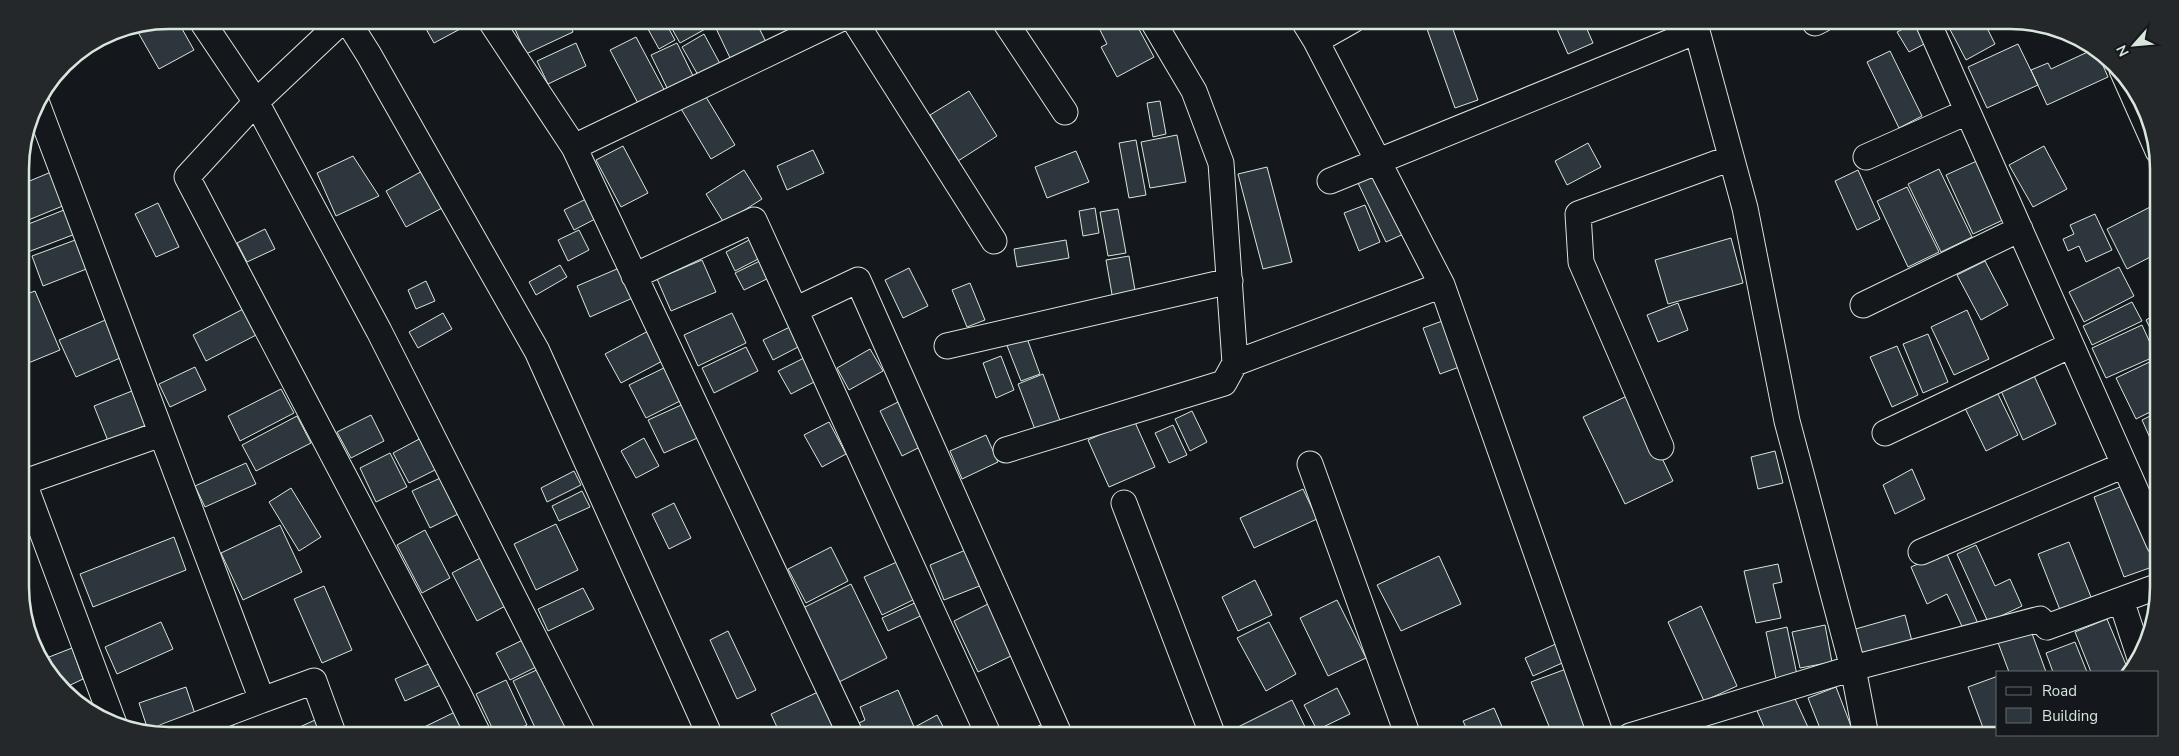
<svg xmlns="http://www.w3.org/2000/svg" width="2179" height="756" viewBox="0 0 2179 756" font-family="'Nunito Sans',sans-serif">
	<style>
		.building { fill: #2c363c; stroke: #d8e6dc }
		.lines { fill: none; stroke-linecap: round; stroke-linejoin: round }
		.minor-casing { stroke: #d8e6dc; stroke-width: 27 }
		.minor { stroke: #14181c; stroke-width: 25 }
		.rim { fill: none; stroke: #d8e6dc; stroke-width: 2.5 }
	</style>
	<rect width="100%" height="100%" fill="#14181c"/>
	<path class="building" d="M168 20H177L194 50 159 69 135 27Z
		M421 20H457L462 28 434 43Z
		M533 20H568L573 32 526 54 515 29Z
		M643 20H664L675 40 659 49Z
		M667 20H706L709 27 680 43Z
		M712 20H755L767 44 732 62Z
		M1081 20H1101L1085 28Z
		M1104 20H1134L1154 57 1117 77 1101 47 1107 44 1097 24Z
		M1515 20H1527L1517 25Z
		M1553 20H1583L1593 43 1568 54Z
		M1945 20H1983L1995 44 1966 60Z
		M1450 21 1478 100 1455 108 1427 29Z
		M1917 22 1928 42 1909 52 1897 32Z
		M2033 24 2047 26 2036 31Z
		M131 27 132 30 109 42 106 35 112 31Z
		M704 34 724 71 702 82 682 47Z
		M636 37 667 95 641 109 610 50Z
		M576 43 586 66 548 84 537 61Z
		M677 43 697 84 671 96 651 55Z
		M2018 44 2038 85 1987 108 1968 67Z
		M2092 50 2098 54 2108 77 2047 105 2031 70 2048 63 2051 69Z
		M1890 51 1922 116 1899 128 1867 62Z
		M969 91 997 136 958 161 930 115Z
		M703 92 735 145 711 159 680 107Z
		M1160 101 1166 134 1153 137 1147 103Z
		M1177 135 1186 182 1150 188 1141 142Z
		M1136 140 1146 195 1129 198 1119 143Z
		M1588 143 1601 167 1567 185 1555 161Z
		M623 146 648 193 621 207 596 160Z
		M2044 146 2067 189 2033 207 2009 165Z
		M813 150 824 173 787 190 777 166Z
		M1076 151 1089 182 1047 198 1035 167Z
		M353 156 379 196 336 216 317 173Z
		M1979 160 2005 219 1973 234 1946 175Z
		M1267 167 1292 262 1263 269 1238 174Z
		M1939 169 1972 237 1941 252 1908 184Z
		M56 170 70 203 21 223 20 185Z
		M424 170 444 207 406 227 386 191Z
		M744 170 762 199 724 223 706 194Z
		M1858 170 1880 219 1857 230 1835 181Z
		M1380 172 1408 232 1386 242 1358 183Z
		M1907 187 1939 252 1908 267 1877 201Z
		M588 198 597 218 574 230 564 210Z
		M158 203 179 247 156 257 135 214Z
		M2158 203V253L2127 269 2107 229Z
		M1365 205 1380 242 1359 251 1344 213Z
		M74 206 83 231 28 252 21 233V227Z
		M1095 208 1099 233 1083 236 1079 211Z
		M1118 209 1126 253 1108 256 1100 212Z
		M2095 214 2112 250 2086 262 2079 246 2068 251 2063 239 2074 234 2070 225Z
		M265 229 275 249 247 262 237 243Z
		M579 230 589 250 568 261 558 240Z
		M753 238 762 257 735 271 726 252Z
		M1731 238 1743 283 1668 304 1655 260Z
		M78 239 89 268 43 286 32 256Z
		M1066 240 1069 258 1017 267 1014 249Z
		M1129 256 1136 296 1113 300 1106 260Z
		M764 259 773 276 744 290 735 273Z
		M702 260 716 292 671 311 657 279Z
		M1985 261 2008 305 1981 320 1957 275Z
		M560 265 567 277 536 295 529 282Z
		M624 266 637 296 590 317 577 286Z
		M2119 267 2134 296 2084 322 2069 292Z
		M909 268 928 306 903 318 885 280Z
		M426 281 435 301 416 309 408 290Z
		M970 283 985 320 967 327 952 290Z
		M35 291 60 350 21 366V296Z
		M2132 302 2142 321 2092 345 2083 326Z
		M1678 303 1688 330 1658 342 1647 315Z
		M247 307 260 333 206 361 193 335Z
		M1967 310 1989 359 1954 375 1931 327Z
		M443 313 452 329 418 348 409 332Z
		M732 313 746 343 698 366 684 335Z
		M2158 313V344L2146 320Z
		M110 318 127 355 76 377 59 340Z
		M1445 320 1462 366 1440 374 1423 328Z
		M2142 325 2156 356 2106 378 2092 348Z
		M792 326 802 345 773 360 763 340Z
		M652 329 668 358 621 383 605 354Z
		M1024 330 1040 374 1021 381 1004 338Z
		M1928 334 1948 382 1923 393 1903 344Z
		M1897 346 1918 395 1892 407 1870 357Z
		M746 347 758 371 714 393 702 368Z
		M870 349 883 371 849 390 837 368Z
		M1001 356 1014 390 996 398 983 363Z
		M806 357 818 380 791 394 778 371Z
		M2158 358V408L2136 419 2116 378Z
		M668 366 684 399 646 418 629 385Z
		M195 367 206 390 170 407 159 384Z
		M2031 369 2056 424 2023 440 1998 384Z
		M1043 374 1062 426 1037 435 1018 384Z
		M1994 386 2018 435 1986 451 1962 402Z
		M281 389 294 413 240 441 228 416Z
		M132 391 146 425 108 441 94 406Z
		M1631 394 1673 481 1625 504 1583 417Z
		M688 402 704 435 664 453 648 420Z
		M898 402 920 447 902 456 880 411Z
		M1192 411 1207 442 1190 451 1175 419Z
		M2158 412 2159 445 2154 447 2142 420Z
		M371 415 384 441 351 458 337 432Z
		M297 416 311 443 256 471 242 445Z
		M1134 420 1155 467 1109 487 1088 440Z
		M829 422 846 454 822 467 804 435Z
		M1173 425 1187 455 1169 463 1155 433Z
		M986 435 998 462 962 479 950 451Z
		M423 437 439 468 409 483 393 453Z
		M644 438 659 466 636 478 621 451Z
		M1775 451 1783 483 1758 489 1751 457Z
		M390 453 407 487 376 502 360 468Z
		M246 463 256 484 205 507 195 486Z
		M1912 469 1925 499 1895 514 1883 485Z
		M574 471 581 485 547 502 541 488Z
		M449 474 466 510 430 528 412 491Z
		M2125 485 2155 566 2124 577 2094 497Z
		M291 488 321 537 299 551 269 502Z
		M1303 489 1317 519 1254 548 1240 518Z
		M582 491 590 507 559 521 552 506Z
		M674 503 691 538 669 549 652 514Z
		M556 524 578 570 536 590 514 544Z
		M280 525 302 572 243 600 221 553Z
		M425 530 450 578 422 593 397 545Z
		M174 537 186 570 93 607 80 574Z
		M2069 542 2091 597 2060 610 2038 554Z
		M1976 545 1995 586 2010 579 2022 606 1988 622 1957 554Z
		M831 547 848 581 806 603 788 569Z
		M968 549 982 585 944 600 930 565Z
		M1946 552 1980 628 1966 635 1947 594 1927 604 1911 567Z
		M486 555 511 603 477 621 452 573Z
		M1439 556 1461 604 1401 631 1377 585Z
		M899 561 917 598 882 615 864 577Z
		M1778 564 1782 582 1773 584 1781 618 1756 623 1744 571Z
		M1255 580 1272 615 1238 631 1222 597Z
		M851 584 887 658 839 682 803 608Z
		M324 586 352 650 322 663 294 599Z
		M583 588 594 609 548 631 538 609Z
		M921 600 927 613 888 631 882 618Z
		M1337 600 1366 658 1328 676 1300 618Z
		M988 604 1013 655 978 672 954 621Z
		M1701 606 1737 686 1704 701 1668 622Z
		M1905 615 1913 645 1854 661 1845 632Z
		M2107 619 2129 672H2091L2075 632Z
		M161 622 173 649 117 674 105 647Z
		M1269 622 1296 674 1266 691 1237 638Z
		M1825 625 1832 662 1800 668 1792 632Z
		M1787 627 1797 675 1776 679 1766 632Z
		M2030 628 2046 672H2009L1997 640Z
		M728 631 756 690 737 699 710 640Z
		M529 637 542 664 510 680 496 653Z
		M1560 642 1569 660 1533 676 1525 658Z
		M2075 642 2087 672H2053L2046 653Z
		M72 648 83 679 62 689 57 686 44 659Z
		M433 662 443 684 405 701 395 679Z
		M543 667 570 724 546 736H539L513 681Z
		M1566 669 1591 733 1584 736H1553L1531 682Z
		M1998 676V735H2008L1986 736 1968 687Z
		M506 680 527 725 504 736H496L476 694Z
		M186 687 198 723 163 735 149 733 139 703Z
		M1836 687 1854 734 1851 736H1823L1808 698Z
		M1337 688 1350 714 1317 730 1304 705Z
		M898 690 918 736H864L859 723 865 720 860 707Z
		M1791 690 1812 736H1768L1755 706Z
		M818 692 837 733 832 736H781L771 714Z
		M1292 700 1307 731 1297 736H1240L1236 728Z
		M1494 708 1506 736H1470L1463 721Z
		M457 711 469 736H418L416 731Z
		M937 715 948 736H920L915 727Z
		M315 720 323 736H280Z
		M1047 722 1054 736H1017Z
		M232 723 238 736H211L210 733Z
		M531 726 536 736H511Z"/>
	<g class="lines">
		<g class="minor-casing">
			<path id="minor" d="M201 20 256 102 379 331 584 736
				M343 20 256 102 187 177 458 693 479 736
				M347 20 369 55 537 351 710 736
				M490 20 574 147 851 736
				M854 20 994 241
				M1004 20 1065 112
				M1152 20 1194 91 1221 163 1235 363
				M1303 20 1316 41 1353 20
				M1694 20 1745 208 1787 421 1853 668 1866 736
				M1927 20 2159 543
				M1815 23 1821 20
				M1316 41 1442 285 1601 736
				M2122 70 2158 151
				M36 101 262 700 167 736
				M574 147 838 20
				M1866 157 1967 112
				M1330 181 1697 31
				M634 276 754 220 989 736
				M1863 305 2020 229
				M795 310 858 280 1060 736
				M947 346 1230 281
				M1885 433 2071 345
				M1661 447 1581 262 1578 214 1731 158
				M1006 450 1224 383 1235 363 1442 285
				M1310 464 1408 736
				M22 478 114 724
				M22 483 161 434
				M1124 503 1213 736
				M1921 552 2124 465
				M2121 600 2140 658
				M262 700 314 681 334 736
				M1630 736 1853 668 2040 619 2047 627 2159 586"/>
		</g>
		<use href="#minor" class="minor"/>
	</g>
	<path d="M0 0H2179V756H0ZM169 29H2010A140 140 0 0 1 2150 169V587A140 140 0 0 1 2010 727H169A140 140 0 0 1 29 587V169A140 140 0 0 1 169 29Z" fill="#24282b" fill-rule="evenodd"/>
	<path class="rim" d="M169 29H2010A140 140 0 0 1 2150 169V587A140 140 0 0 1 2010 727H169A140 140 0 0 1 29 587V169A140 140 0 0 1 169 29Z"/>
	<rect x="1996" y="671" width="162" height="65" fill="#14181c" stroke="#626a69"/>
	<rect x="2006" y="687" width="25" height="8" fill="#14181c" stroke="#626a69"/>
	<text x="2042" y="696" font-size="15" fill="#d8e6dc">Road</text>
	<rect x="2006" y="708" width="25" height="15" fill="#2c363c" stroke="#626a69"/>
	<text x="2042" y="721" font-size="15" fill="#d8e6dc">Building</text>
	<g transform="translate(2134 45) rotate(243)" stroke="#14181c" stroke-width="4" paint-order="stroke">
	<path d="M0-4L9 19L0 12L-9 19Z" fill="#d8e6dc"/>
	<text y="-8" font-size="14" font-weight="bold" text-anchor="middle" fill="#d8e6dc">N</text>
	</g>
</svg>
